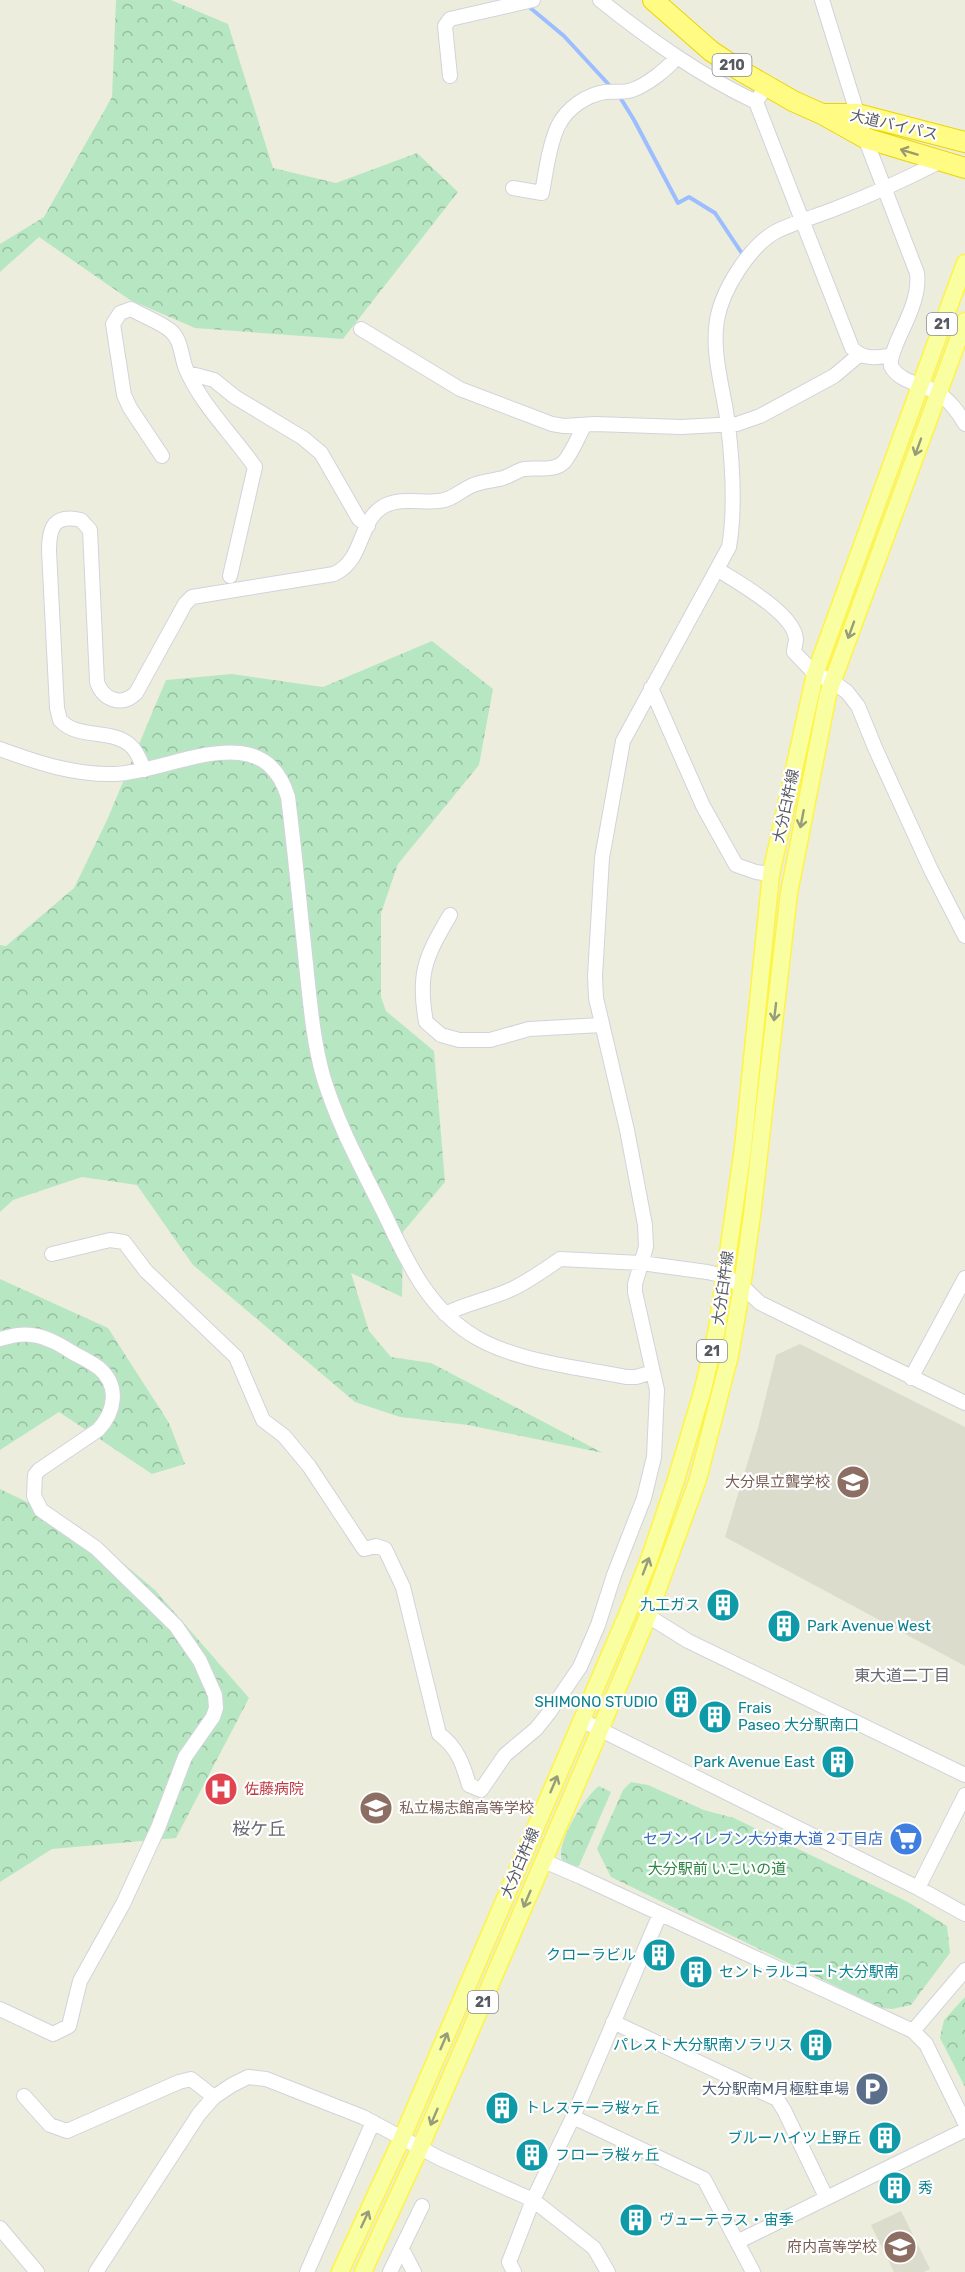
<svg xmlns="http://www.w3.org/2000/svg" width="965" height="2272" viewBox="0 0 965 2272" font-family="Rubik,'Noto Sans JP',sans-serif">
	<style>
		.education { fill: #dcdccd }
		.forest { fill: url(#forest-crowns) }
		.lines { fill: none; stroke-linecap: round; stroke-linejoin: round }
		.stream { stroke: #9cbeff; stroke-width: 4 }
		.minor-casing { stroke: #d2d3da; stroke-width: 16 }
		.major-casing { stroke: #fef445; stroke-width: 19 }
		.highway-casing { stroke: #ebd500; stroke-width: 22 }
		.minor { stroke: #fff; stroke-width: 14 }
		.major { stroke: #f9ffa1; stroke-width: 16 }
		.highway { stroke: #fffb83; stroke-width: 20 }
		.oneway { stroke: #9a9a6f }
		.oneway2 { stroke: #989c7b }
		.labels { text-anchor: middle; stroke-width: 4.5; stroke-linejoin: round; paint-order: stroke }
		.shield { fill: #fff; stroke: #898c90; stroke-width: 1.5 }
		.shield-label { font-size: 14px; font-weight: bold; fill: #575a61 }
		.street-label { font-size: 15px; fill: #575a61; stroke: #fff }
		.education-label { font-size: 15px; fill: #785e54; stroke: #fff; text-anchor: end }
		.culture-label { font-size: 15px; fill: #0d838f; stroke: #fff; text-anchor: start }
		.health-label { font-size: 15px; fill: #be3a42; stroke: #fff; text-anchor: start }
		.shop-label { font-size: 15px; fill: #366cbe; stroke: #fff; text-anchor: end }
		.park-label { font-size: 15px; fill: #2c8543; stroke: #fff }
		.service-label { font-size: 15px; fill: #4e5e75; stroke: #fff; text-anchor: end }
		.neighbourhood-label { font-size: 16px; fill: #686b73; stroke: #fff }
		.quarter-label { font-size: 18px; fill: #686b73; stroke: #fff }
	</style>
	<defs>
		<pattern id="forest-crowns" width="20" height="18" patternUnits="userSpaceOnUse" patternTransform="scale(1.5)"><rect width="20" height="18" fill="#b7e7c2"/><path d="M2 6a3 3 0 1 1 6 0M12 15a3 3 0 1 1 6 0" fill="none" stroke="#98bea1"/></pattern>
	</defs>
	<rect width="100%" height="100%" fill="#ededde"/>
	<path class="education" d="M800 1344 965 1427V1666L725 1537 758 1428 776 1355Z
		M901 2211 930 2269 924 2272H894L871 2225Z"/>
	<path class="forest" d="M116 0H171L228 24 273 168 336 183 417 153 458 192 343 339 195 328 130 300 39 237 0 272V244L44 217 112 97Z
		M432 641 493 689 479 765 398 864 381 913V997L386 1011 434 1051 445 1182 403 1232 402 1297 351 1273 369 1331 391 1357 431 1363 603 1453 468 1425 400 1417 355 1402 193 1265 137 1185 82 1177 13 1200 0 1212V945L6 946 74 888 107 820 166 680 232 674 323 687Z
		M0 1279 108 1328 169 1423 185 1464 152 1474 59 1412 0 1450Z
		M0 1489 81 1528 155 1590 249 1698 176 1838 52 1849 0 1882Z
		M631 1782 648 1785 704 1810 734 1818 908 1902 947 1926 950 1953 911 2005 892 2009 881 2008 611 1877 597 1849 623 1790Z
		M599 1786 611 1792 579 1866 575 1867 562 1860C555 1844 585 1796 599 1786Z
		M965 1997V2087L940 2038 944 2020Z"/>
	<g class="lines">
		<path class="stream" d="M528 6 564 36 611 87
			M618 94 634 120 678 203 689 197 715 213 741 252 744 253"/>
		<g class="minor-casing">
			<path id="minor" d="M600 0C649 39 699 75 756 102
				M822 0 865 138 917 273C920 297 906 321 897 342 894 350 890 357 891 366 899 382 922 384 936 392 948 398 959 413 965 424
				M450 76 445 26 450 19 533 0
				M766 86 756 102 852 348C862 360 878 358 892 355
				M513 188 542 193C546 171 549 146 558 126 567 108 586 95 605 92 613 91 624 93 632 90 647 85 667 69 676 58
				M361 329 460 389 552 424 564 426 595 424 681 427 737 424 760 416 834 376 859 355
				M188 373 214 380 235 397 303 438 321 453 359 519 368 526
				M162 456 130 408 124 395 113 324 120 313 131 309C143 316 160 322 171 331 182 341 181 357 186 369 202 406 233 435 255 467L230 576
				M717 569C737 582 794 613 796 639 796 643 794 648 794 652L815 674 832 681 847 692 858 706 876 750 931 870 965 936
				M651 688 703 806 736 865 756 872 771 874
				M0 749C38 763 74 775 115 774 172 772 263 714 288 797 295 852 300 908 306 964 310 1002 313 1040 323 1076 338 1126 363 1170 386 1217 408 1264 430 1311 477 1338 519 1362 578 1367 626 1377H636L653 1372
				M144 770C141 761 137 751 130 745 110 728 78 740 60 720L57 708 49 551C49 527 54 514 81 520L90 530 97 682C103 700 122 707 136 693L185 604 192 597 334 574C365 560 358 520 384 506 400 497 421 503 439 501 452 500 460 491 471 486 481 481 493 481 503 478 510 476 516 471 524 469 536 467 554 472 564 462 572 453 578 437 584 426
				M450 915C426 956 417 973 426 1022L441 1035 459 1040H490L529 1029 601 1025
				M52 1254 110 1240 124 1242 146 1271 236 1357 263 1420 284 1436 309 1466 364 1549 376 1546 385 1549 403 1587 439 1734C457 1747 463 1764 469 1785L481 1790 505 1755 536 1729 548 1714 580 1667 598 1625 614 1575 644 1498 654 1457 657 1390 635 1292V1284L646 1247 645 1225 627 1130 596 998 595 976 602 858 623 741 729 547C736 508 732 451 726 411 721 382 712 349 717 320 722 290 750 245 777 231 796 222 817 216 837 208 871 195 904 180 937 163L944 162
				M445 1314C467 1303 490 1299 512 1289 529 1281 544 1270 560 1259L641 1263 707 1272 725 1276 742 1286 760 1303 965 1403
				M0 1339C10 1336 21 1333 32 1335 48 1337 62 1346 75 1354 83 1358 92 1363 99 1368 120 1386 115 1412 98 1430L39 1470 35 1475 34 1496 41 1510 96 1548 176 1626 200 1661 215 1695 216 1708 213 1717 185 1757 158 1828 123 1904 80 1981 69 2026 53 2034 0 2009
				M911 1378 965 1278
				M648 1616 688 1641 965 1775
				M581 1720 918 1888 965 1914
				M544 1861 581 1877 913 2031 926 2044 965 2123
				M918 1888 965 1795
				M613 2022 777 2099 784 2110 826 2197
				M913 2031 965 1970
				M24 2096 50 2125 67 2131 179 2082 191 2079 214 2097
				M573 2117 704 2179 753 2272
				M0 2228 37 2272
				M737 2242 965 2130
				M402 2249 414 2272
				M96 2272 199 2114 214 2097 232 2085 248 2077 266 2079 363 2117 439 2158 533 2200 594 2248 608 2272
				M307 2272 373 2122
				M390 2272 422 2206
				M514 2272 509 2262 533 2200 573 2117 660 1914"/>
		</g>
		<g class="major-casing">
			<path id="major" d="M340 2272 402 2138 630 1608 650 1557 675 1483 703 1389 717 1329 743 1148 771 874 815 674 965 263
				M363 2272 420 2148 600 1730 648 1616 698 1479 730 1355 742 1286 752 1215 789 893 828 694 965 321"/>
		</g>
		<g class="highway-casing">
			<path id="highway" d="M653 0 711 51 741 71 793 101 822 114 865 138 965 168
				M824 114H857L965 142"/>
		</g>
		<use href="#minor" class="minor"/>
		<use href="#major" class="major"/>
		<use href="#highway" class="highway"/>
	</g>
	<defs><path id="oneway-shaft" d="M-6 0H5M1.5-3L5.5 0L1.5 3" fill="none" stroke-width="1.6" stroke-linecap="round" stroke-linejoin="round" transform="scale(1.5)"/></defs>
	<use class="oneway" href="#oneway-shaft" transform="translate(909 152) rotate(-163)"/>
	<g class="oneway2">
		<use href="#oneway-shaft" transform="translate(918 447) rotate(110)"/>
		<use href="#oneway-shaft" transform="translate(851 630) rotate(110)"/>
		<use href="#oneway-shaft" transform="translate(802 819) rotate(101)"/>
		<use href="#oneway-shaft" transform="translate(775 1012) rotate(97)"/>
		<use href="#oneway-shaft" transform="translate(646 1566) rotate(-69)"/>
		<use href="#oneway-shaft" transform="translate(554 1784) rotate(-67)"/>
		<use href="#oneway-shaft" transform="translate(527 1899) rotate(113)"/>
		<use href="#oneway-shaft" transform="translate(444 2041) rotate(-67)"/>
		<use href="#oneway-shaft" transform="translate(434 2117) rotate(113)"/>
		<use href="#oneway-shaft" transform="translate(365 2219) rotate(-65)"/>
	</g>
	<defs>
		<g id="school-disc" transform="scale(1.725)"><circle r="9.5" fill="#8d6e63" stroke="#fff"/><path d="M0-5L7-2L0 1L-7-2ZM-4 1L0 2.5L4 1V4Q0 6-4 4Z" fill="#fff"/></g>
		<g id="building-disc" transform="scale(1.725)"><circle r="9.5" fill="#0f9aa8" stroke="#fff"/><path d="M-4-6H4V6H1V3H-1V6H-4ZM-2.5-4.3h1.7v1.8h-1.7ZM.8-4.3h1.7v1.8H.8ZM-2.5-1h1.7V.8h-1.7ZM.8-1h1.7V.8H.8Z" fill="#fff"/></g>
		<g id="hospital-disc" transform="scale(1.725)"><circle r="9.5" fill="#e0444e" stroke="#fff"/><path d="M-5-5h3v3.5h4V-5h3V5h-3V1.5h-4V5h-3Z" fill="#fff"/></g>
		<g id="supermarket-disc" transform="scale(1.725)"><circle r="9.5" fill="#3f7fe0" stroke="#fff"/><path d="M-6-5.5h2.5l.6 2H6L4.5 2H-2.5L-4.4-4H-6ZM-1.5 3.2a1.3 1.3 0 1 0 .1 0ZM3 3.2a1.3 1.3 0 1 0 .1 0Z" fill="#fff"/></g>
		<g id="parking-disc" transform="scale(1.725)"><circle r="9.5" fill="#5c6f8a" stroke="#fff"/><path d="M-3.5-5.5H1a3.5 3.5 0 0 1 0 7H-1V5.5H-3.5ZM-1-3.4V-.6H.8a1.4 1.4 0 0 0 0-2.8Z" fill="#fff"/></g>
	</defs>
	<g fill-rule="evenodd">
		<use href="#school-disc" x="853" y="1482"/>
		<use href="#building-disc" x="723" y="1605"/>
		<use href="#building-disc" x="784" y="1626"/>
		<use href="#building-disc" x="681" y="1702"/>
		<use href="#building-disc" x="715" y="1717"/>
		<use href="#building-disc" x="838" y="1762"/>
		<use href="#hospital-disc" x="221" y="1789"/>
		<use href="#school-disc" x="376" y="1808"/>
		<use href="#supermarket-disc" x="906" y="1839"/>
		<use href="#building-disc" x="659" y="1955"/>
		<use href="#building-disc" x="696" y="1972"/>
		<use href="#building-disc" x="816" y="2045"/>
		<use href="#parking-disc" x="872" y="2089"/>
		<use href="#building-disc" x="502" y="2108"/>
		<use href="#building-disc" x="885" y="2138"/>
		<use href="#building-disc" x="532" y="2155"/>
		<use href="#building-disc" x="895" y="2188"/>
		<use href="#building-disc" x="636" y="2220"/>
		<use href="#school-disc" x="900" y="2247"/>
	</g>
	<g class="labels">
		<g class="shield">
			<rect x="712.5" y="54" width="39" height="22" rx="4.5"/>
			<rect x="927" y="313" width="30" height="22" rx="4.5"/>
			<rect x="697" y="1340" width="30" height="22" rx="4.5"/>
			<rect x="468" y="1991" width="30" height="22" rx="4.5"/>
		</g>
		<g class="shield-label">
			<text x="732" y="70">210</text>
			<text x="942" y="329">21</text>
			<text x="712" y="1356">21</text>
			<text x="483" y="2007">21</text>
		</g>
		<g class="street-label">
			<text transform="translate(894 125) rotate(13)" y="5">大道バイパス</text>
			<text transform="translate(786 806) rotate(-78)" y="5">大分臼杵線</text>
			<text transform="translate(723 1288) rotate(-82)" y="5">大分臼杵線</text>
			<text transform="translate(520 1863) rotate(-67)" y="5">大分臼杵線</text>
		</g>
		<g class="education-label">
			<text x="830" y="1487">大分県立聾学校</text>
			<text x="399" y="1813" text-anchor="start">私立楊志館高等学校</text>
			<text x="877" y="2252">府内高等学校</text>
		</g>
		<g class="culture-label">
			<text x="700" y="1610" text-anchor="end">九工ガス</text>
			<text x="807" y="1631">Park Avenue West</text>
			<text x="658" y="1707" text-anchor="end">SHIMONO STUDIO</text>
			<text x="738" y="1713">Frais<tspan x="738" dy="17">Paseo 大分駅南口</tspan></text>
			<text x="815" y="1767" text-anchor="end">Park Avenue East</text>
			<text x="636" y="1960" text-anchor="end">クローラビル</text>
			<text x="719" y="1977">セントラルコート大分駅南</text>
			<text x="793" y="2050" text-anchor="end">パレスト大分駅南ソラリス</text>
			<text x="525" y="2113">トレステーラ桜ヶ丘</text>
			<text x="862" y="2143" text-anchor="end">ブルーハイツ上野丘</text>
			<text x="555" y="2160">フローラ桜ヶ丘</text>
			<text x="918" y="2193">秀</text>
			<text x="659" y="2225">ヴューテラス・宙季</text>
		</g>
		<g class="health-label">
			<text x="244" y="1794">佐藤病院</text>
		</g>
		<g class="shop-label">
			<text x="883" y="1844">セブンイレブン大分東大道２丁目店</text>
		</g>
		<g class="park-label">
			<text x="717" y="1874">大分駅前 いこいの道</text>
		</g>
		<g class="service-label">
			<text x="849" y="2094">大分駅南M月極駐車場</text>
		</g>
		<g class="neighbourhood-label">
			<text x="902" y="1681">東大道二丁目</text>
		</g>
		<g class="quarter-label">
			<text x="259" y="1835">桜ケ丘</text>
		</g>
	</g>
</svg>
